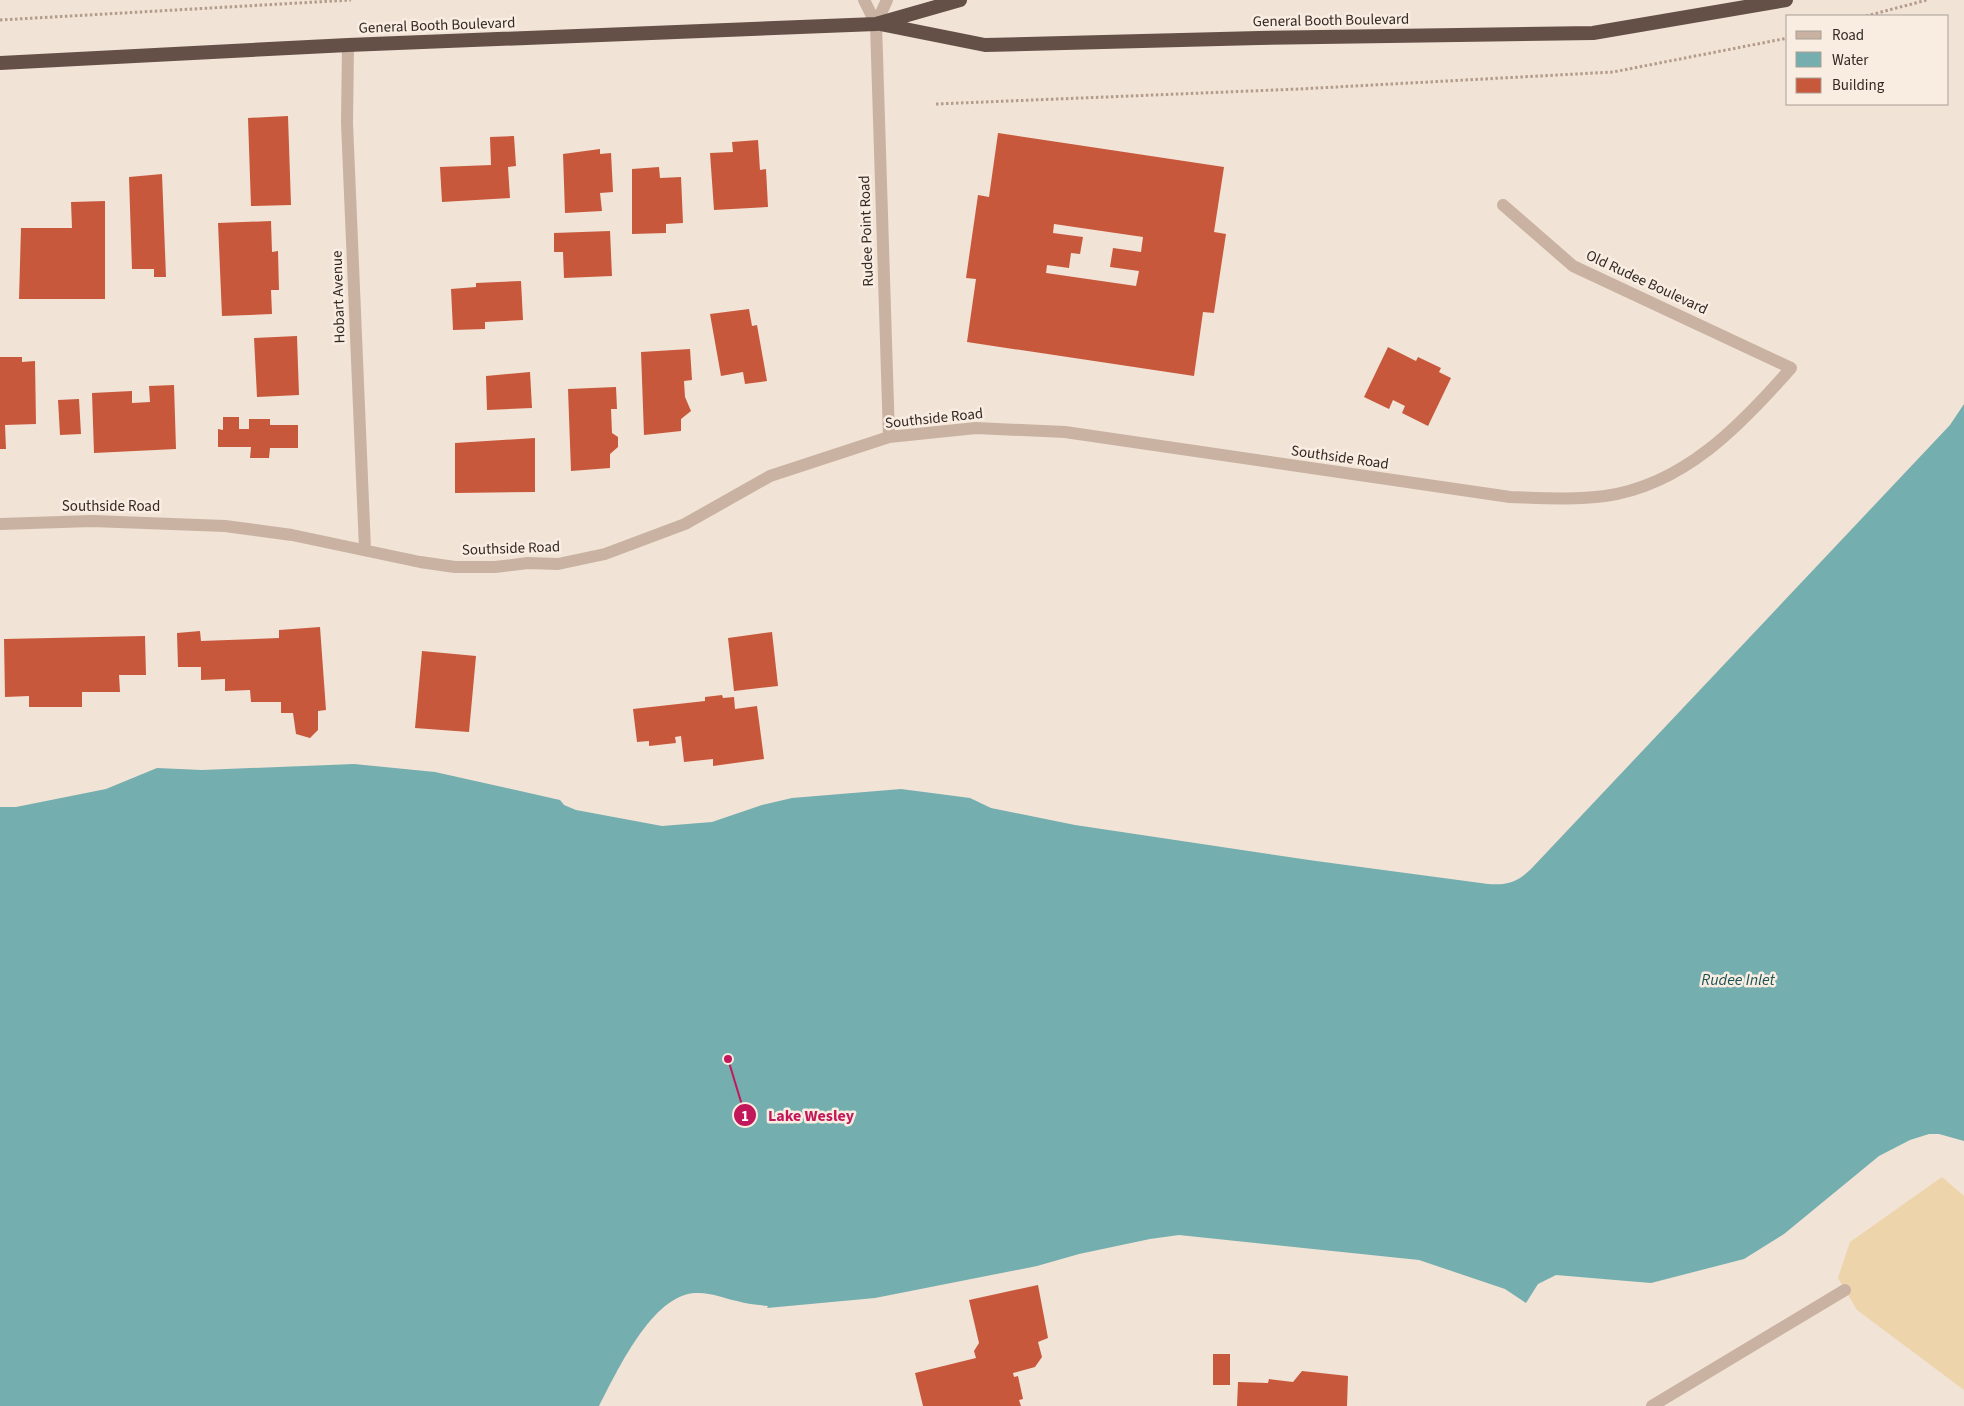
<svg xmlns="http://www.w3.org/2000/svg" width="1964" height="1406" viewBox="0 0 1964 1406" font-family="'Source Sans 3',sans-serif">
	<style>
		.sand { fill: #eed4aa }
		.water { fill: #74aeae }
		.building { fill: #c8583c; fill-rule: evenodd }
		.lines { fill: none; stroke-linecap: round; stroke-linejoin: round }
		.path { stroke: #b49c8c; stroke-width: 3; stroke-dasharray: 2.5 2.5; stroke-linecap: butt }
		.service { stroke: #c9b2a2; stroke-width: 12 }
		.minor { stroke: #c9b2a2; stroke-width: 12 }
		.trunk { stroke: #655048; stroke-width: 14 }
		.labels { text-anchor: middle; stroke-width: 5; stroke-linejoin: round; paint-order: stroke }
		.street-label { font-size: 15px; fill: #332925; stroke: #f9ede2 }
		.water-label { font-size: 16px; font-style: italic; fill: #1a5355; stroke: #f9ede2 }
		.leader { fill: none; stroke: #c2185b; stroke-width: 2 }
		.callout-dot { fill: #c2185b; stroke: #f9ede2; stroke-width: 2 }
		.mark-label { font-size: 15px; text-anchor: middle; font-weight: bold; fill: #fff }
		.callout-label { font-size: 16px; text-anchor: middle; font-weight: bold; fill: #c2185b; stroke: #f9ede2; stroke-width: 5; stroke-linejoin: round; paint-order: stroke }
	</style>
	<rect width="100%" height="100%" fill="#f1e3d6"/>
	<path class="sand" d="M1942 1177 1964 1196V1390L1857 1310 1838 1278 1850 1242Z"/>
	<path class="water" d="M1964 404V1141L1939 1134H1929L1910 1140 1879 1156 1784 1234 1744 1259 1651 1283 1556 1275 1538 1284 1526 1303 1505 1289 1419 1260 1179 1235 1150 1239 1079 1254 1037 1266 875 1298 767 1308 768 1306C758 1305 747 1304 737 1301 723 1298 710 1292 696 1293 652 1294 617 1372 599 1406H0V807H16L106 789 157 768 202 770 354 764 435 772 560 800 564 805 576 810 662 826 712 822 762 805 792 798 901 789 970 798 991 808 1075 825 1316 861 1488 884C1508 885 1516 883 1531 869L1950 425Z"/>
	<path class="building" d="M288 116 291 205 251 206 248 118Z
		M998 133 1224 167 1214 232 1226 234 1214 313 1203 312 1194 376 967 342 976 279 966 278 978 195 989 197ZM1054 224 1143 237 1141 252 1113 248 1110 267 1139 271 1136 286 1046 273 1047 265 1069 268 1071 253 1080 254 1083 237 1053 233Z
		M514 136 516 166 508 167 510 198 442 202 440 167 491 165 490 137Z
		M758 140 760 170 766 169 768 207 714 210 710 153 733 152 732 142Z
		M600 149V154L611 153 613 192 600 193 602 211 565 213 563 154Z
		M659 167 660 178 681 177 683 223 666 224V233L632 234V169Z
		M162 174 166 277H154V269H132L129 177Z
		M105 201V299H19L21 228H72L71 202Z
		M271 221 272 252 278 251 279 290H271L272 314 222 316 218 223Z
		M610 231 612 276 564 278 563 252H554V233Z
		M521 281 523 320 485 322V329L453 330 451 289 476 287V283Z
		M749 309 752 326 757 325 767 381 745 384 743 372 721 376 710 314Z
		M297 336 299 395 257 397 254 338Z
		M1388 347 1416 361 1418 357 1441 368 1439 372 1451 378 1428 426 1402 413 1405 406 1393 400 1389 409 1364 397Z
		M690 349 692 380 684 381 685 397 691 411 681 419V431L644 435 641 352Z
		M0 357H22V362L35 361 36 424 5 425 6 449H0Z
		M530 372 532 408 487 410 486 376Z
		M174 385 176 449 94 453 92 393 132 391V403L150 402 149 386Z
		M616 387 617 409H611L612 433 618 437V447L610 454V468L571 471 568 389Z
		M79 399 81 434 60 435 58 400Z
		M223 417H239V429H249V419H270V425H298V448H270L269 458H250L251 447H218V429L223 430Z
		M535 438V492L455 493V443Z
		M320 627 326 710 318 711V730L310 738 296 734 293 713H281V702H251L250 690 225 691V679L201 680V667H178L177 633 200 631 201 641 279 638V630Z
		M772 632 778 686 734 691 728 638Z
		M145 636 146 675H119L120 692H82V707H29V696L5 697 4 639Z
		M422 651 476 656 469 732 415 728Z
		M722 695 723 698 734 697 735 709 757 706 764 759 713 766V759L684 762 681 736 675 737 676 743 649 746V741L637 742 633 709 705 701V697Z
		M1038 1285 1048 1338 1038 1342 1042 1357 1035 1367 1013 1373 1014 1377 1018 1376 1023 1399 1019 1400 1021 1406H923L915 1373 976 1358 974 1351 979 1343 969 1300Z
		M1213 1354H1230V1385H1213Z
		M1302 1371 1348 1376 1347 1406H1237L1238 1382 1268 1383 1269 1379 1293 1382Z"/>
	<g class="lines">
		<path class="path" d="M1866 16 1927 0
			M0 20 351 0
			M936 104 1299 89 1613 72 1788 38"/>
		<path class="service" d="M1652 1406 1845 1290"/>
		<path class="minor" d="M864 0 876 24
			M887 0 876 24 889 437
			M348 45 347 123 365 549
			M0 524 92 521 225 526 292 535 420 562 455 567H495L528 563 558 564 605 554 685 524 770 476 889 437 976 428 1065 432 1510 497C1542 498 1573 500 1605 496 1684 485 1741 425 1791 368L1573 266 1503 205"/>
		<path class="trunk" d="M880 24 985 45 1259 38 1593 33 1786 0
			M0 63 348 45 876 24 960 0"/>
	</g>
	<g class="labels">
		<g class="street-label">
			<text transform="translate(1331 20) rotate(-1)" y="5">General Booth Boulevard</text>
			<text transform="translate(437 25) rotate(-2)" y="5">General Booth Boulevard</text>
			<text transform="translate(866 231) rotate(-92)" y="5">Rudee Point Road</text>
			<text transform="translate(1647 282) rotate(25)" y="5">Old Rudee Boulevard</text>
			<text transform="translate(338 297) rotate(-92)" y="5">Hobart Avenue</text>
			<text transform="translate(934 418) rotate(-6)" y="5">Southside Road</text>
			<text transform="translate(1340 457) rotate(8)" y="5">Southside Road</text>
			<text x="111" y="511">Southside Road</text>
			<text transform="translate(511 548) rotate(-2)" y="5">Southside Road</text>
		</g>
		<g class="water-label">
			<text x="1738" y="985">Rudee Inlet</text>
		</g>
	</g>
	<path class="leader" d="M728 1059L745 1115"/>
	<g class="callout-dot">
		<circle cx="728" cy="1059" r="5"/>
		<circle cx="745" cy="1115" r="12"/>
	</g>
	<g class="mark-label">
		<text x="745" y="1121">1</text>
	</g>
	<g class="callout-label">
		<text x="811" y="1121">Lake Wesley</text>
	</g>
	<rect x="1786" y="15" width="162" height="90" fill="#f9ede2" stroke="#aa9f96"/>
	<rect x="1796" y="31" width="25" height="8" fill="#c9b2a2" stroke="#aa9f96"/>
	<text x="1832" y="40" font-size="15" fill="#332925">Road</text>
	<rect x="1796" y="52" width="25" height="15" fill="#74aeae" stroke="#aa9f96"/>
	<text x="1832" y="65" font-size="15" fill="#332925">Water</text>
	<rect x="1796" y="78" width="25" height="15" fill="#c8583c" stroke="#aa9f96"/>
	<text x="1832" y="90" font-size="15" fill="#332925">Building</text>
</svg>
